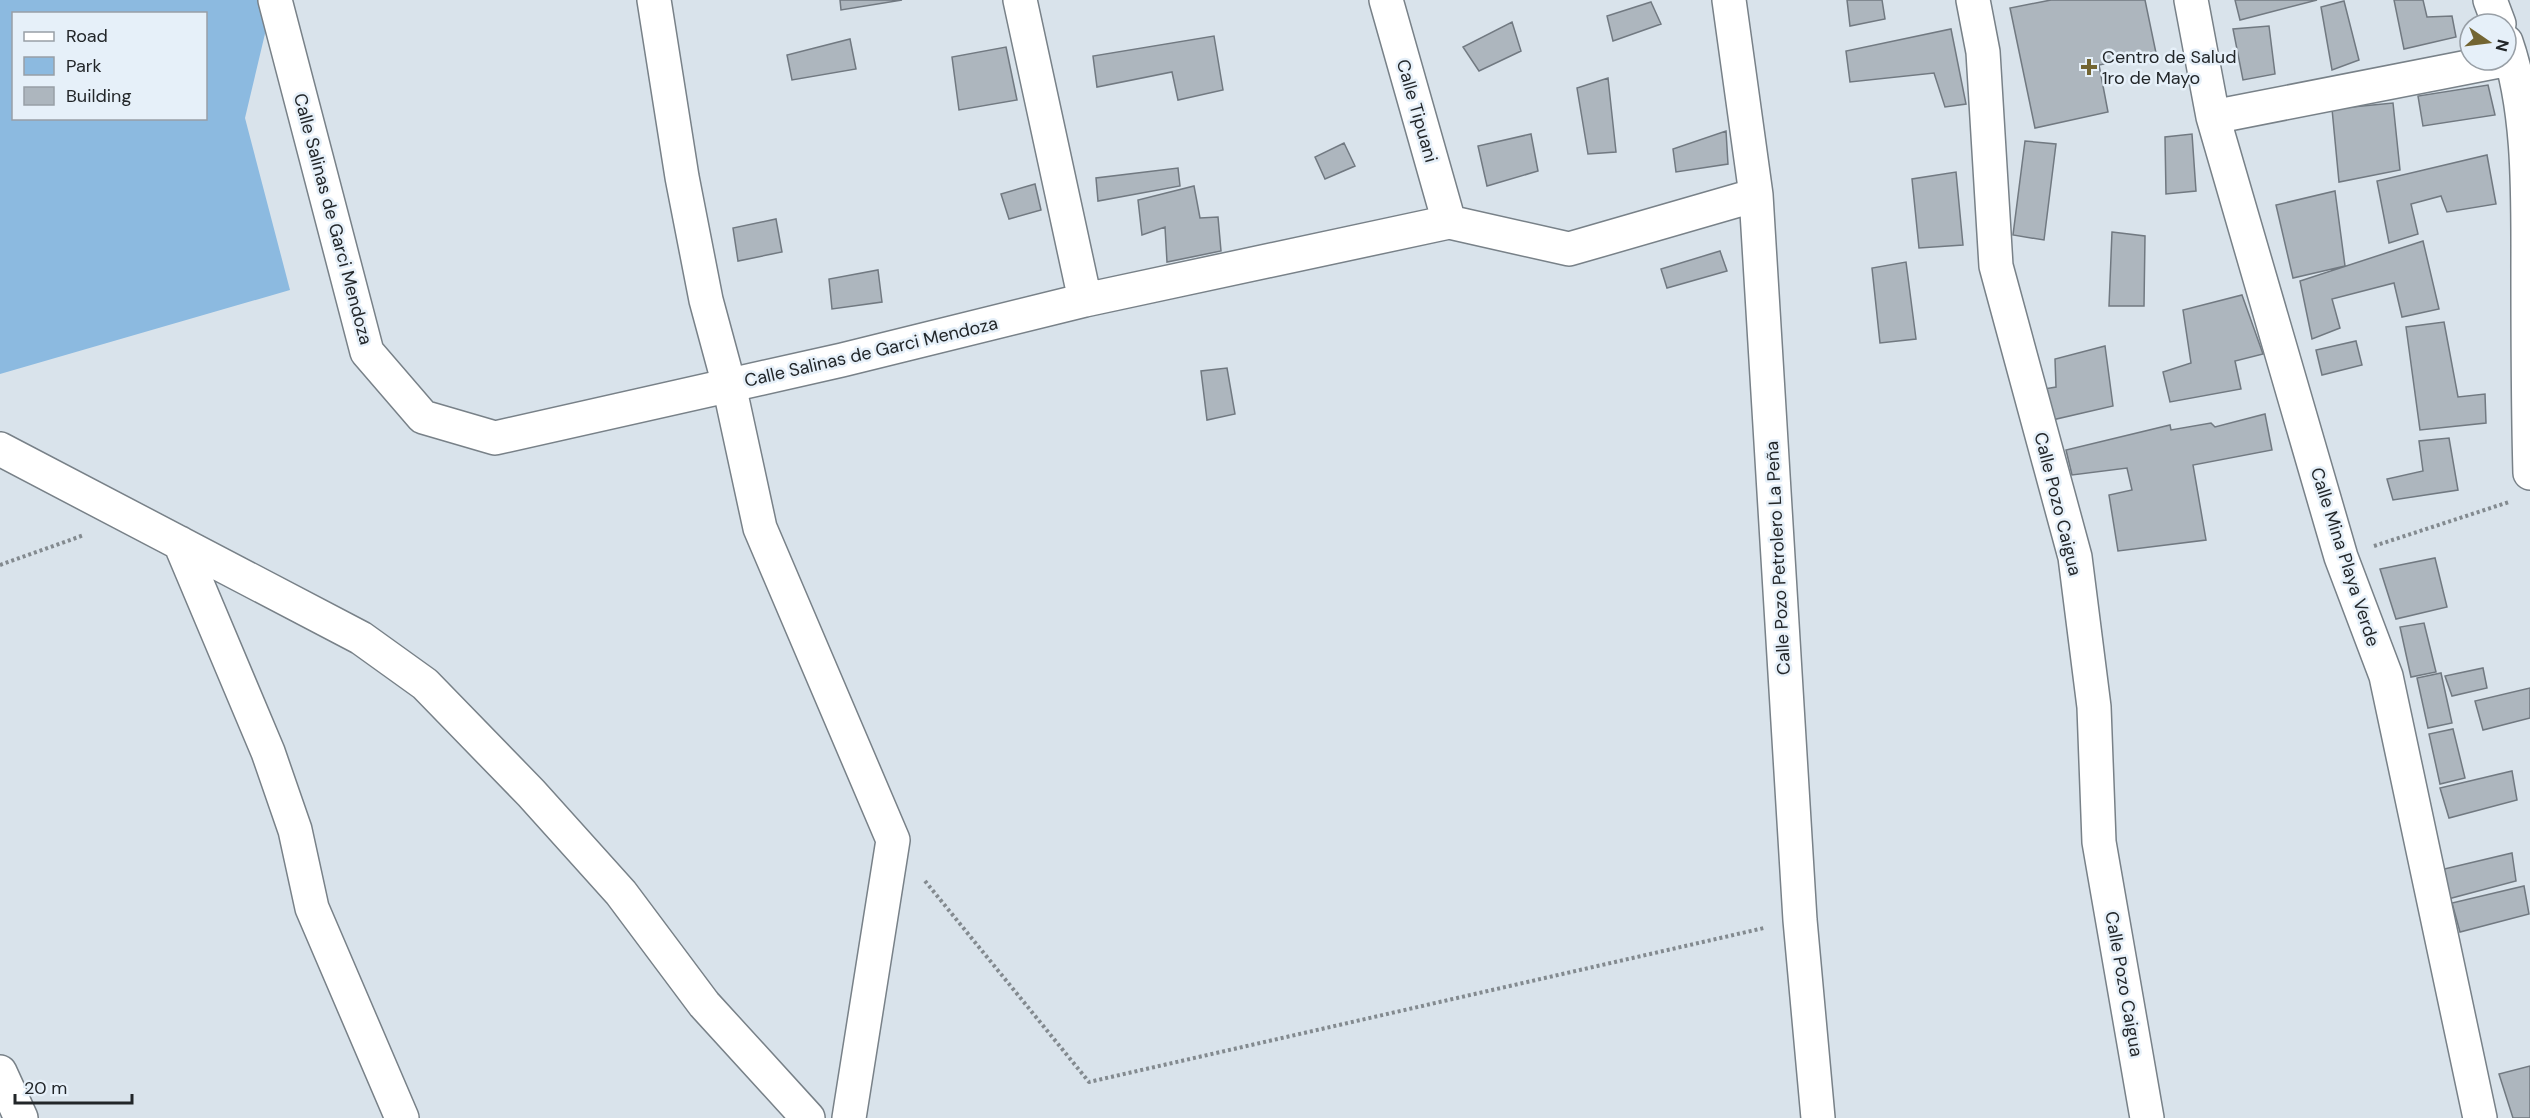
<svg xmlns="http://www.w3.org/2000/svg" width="2530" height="1118" viewBox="0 0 2530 1118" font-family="'DM Sans',sans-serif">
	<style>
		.green { fill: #8cbae0; fill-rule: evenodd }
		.building { fill: #adb6be; stroke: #717981; stroke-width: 1.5 }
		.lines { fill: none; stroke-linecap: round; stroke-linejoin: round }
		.minor-casing { stroke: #788188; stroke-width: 36 }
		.path { stroke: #838a8f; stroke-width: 4; stroke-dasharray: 3 3; stroke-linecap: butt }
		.minor { stroke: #fff; stroke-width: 33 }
		.poi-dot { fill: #736532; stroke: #e6f0f9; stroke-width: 2 }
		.labels { text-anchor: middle; stroke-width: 5; stroke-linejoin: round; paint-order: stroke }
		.poi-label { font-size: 18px; fill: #222629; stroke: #e6f0f9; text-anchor: start }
		.street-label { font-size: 18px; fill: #222629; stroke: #e6f0f9 }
	</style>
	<rect width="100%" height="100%" fill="#d9e3eb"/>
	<path class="green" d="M0 0H273L245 118 290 290 0 374ZM14 14H206V118H14Z"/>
	<path class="building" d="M840 0H902L841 10Z
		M1847 0H1882L1885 19 1850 26Z
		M2051 0H2145L2156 53 2099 65 2108 112 2035 128 2010 8Z
		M2235 0H2317L2240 20Z
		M2394 0H2423L2427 17 2452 16 2456 37 2404 49Z
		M2344 1 2359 60 2332 70 2321 7Z
		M1651 2 1661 24 1613 41 1607 16Z
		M1512 22 1521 51 1479 71 1463 47Z
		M2269 26 2275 74 2243 80 2233 29Z
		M1951 29 1966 104 1945 107 1934 73 1850 82 1846 51Z
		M1214 36 1223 90 1178 100 1172 72 1097 87 1093 56Z
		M850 39 856 69 792 80 787 55Z
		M1006 47 1017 100 959 110 952 57Z
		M1608 78 1616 152 1588 154 1577 88Z
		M2488 85 2495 115 2423 126 2418 96Z
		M2393 103 2400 170 2339 182 2332 109Z
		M1726 131 1728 164 1676 172 1673 149Z
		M1531 134 1538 171 1487 186 1478 146Z
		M2192 134 2196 191 2166 194 2165 137Z
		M2025 141 2056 144 2044 240 2013 235Z
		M1344 143 1355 166 1325 179 1315 157Z
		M2487 155 2496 204 2447 212 2441 196 2411 204 2418 234 2389 243 2377 181Z
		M1178 168 1180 186 1098 201 1096 178Z
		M1956 172 1963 245 1919 248 1912 179Z
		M1035 184 1041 210 1009 219 1001 194Z
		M1194 186 1200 218 1218 217 1221 251 1167 262 1165 227 1142 235 1138 200Z
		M2335 191 2345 266 2293 278 2276 205Z
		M776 219 782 252 738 261 733 228Z
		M2112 232 2145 236 2144 306H2109Z
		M2423 241 2439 309 2402 317 2394 283 2332 299 2340 328 2312 339 2300 281Z
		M1720 251 1727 271 1667 288 1661 269Z
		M1906 262 1916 339 1880 343 1872 268Z
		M878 270 882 302 832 309 829 279Z
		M2242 295 2263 354 2235 361 2241 389 2170 402 2163 372 2191 363 2183 310Z
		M2444 322 2458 397 2485 394 2486 423 2420 430 2406 327Z
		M2356 341 2362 365 2322 375 2316 350Z
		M2105 346 2113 406 2052 420 2044 389 2056 387 2055 359Z
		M1227 368 1235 414 1207 420 1201 371Z
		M2265 414 2272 450 2193 465 2206 540 2118 551 2109 495 2132 490 2127 468 2072 475 2066 450 2170 425 2171 430 2211 423 2215 427Z
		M2449 438 2458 490 2393 500 2387 479 2423 471 2419 441Z
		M2435 558 2447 607 2396 619 2380 569Z
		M2424 623 2436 672 2411 677 2400 627Z
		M2483 668 2487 688 2452 696 2445 676Z
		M2441 673 2452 723 2428 728 2417 678Z
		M2530 688V718L2483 730 2475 701Z
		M2453 729 2465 778 2440 784 2429 734Z
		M2512 771 2517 800 2449 818 2440 788Z
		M2512 853 2516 881 2448 899 2440 870Z
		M2524 886 2529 914 2460 932 2452 903Z
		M2530 1066V1118H2513L2499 1074Z"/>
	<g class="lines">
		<g class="minor-casing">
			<path id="minor" d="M275 0 367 352 423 417 495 438 842 360 1085 300 1449 222 1569 249 1756 195
				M654 0 682 177 706 300 729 385 760 528 893 840 849 1118
				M1020 0 1085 300
				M1386 0 1449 222
				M1729 0 1756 195 1800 920 1818 1118
				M1973 0 1983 52 1996 266 2075 557 2094 707 2099 842 2147 1118
				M2191 0 2213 117 2341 557 2386 676 2480 1118
				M2490 0 2499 24
				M2506 42C2530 110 2528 196 2528 268 2528 337 2528 405 2530 473
				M2213 117 2504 60
				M0 449 361 638 425 684 531 793 621 893 704 1004 808 1118
				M180 543 268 752 295 830 312 908 402 1118
				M0 1072 21 1118"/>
		</g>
		<path class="path" d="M2374 546 2509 502
			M0 565 84 535
			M925 881 1089 1082 1764 928"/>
		<use href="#minor" class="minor"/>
	</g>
	<path class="poi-dot" d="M2086 58h6v6h6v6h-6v6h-6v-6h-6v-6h6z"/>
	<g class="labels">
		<g class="poi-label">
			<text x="2102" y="63">Centro de Salud<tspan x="2102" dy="21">1ro de Mayo</tspan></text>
		</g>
		<g class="street-label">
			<text transform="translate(1417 111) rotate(74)" y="6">Calle Tipuani</text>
			<text transform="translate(333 219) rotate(75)" y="6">Calle Salinas de Garci Mendoza</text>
			<text transform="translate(871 352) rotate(-13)" y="6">Calle Salinas de Garci Mendoza</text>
			<text transform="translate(2058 504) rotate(76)" y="6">Calle Pozo Caigua</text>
			<text transform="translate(2345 557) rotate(72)" y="6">Calle Mina Playa Verde</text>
			<text transform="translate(1778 558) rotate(-93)" y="6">Calle Pozo Petrolero La Peña</text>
			<text transform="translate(2124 984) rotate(80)" y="6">Calle Pozo Caigua</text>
		</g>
	</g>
	<rect x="12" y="12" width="195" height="108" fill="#e6f0f9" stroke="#989fa6" stroke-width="1.5"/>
	<rect x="24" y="32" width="30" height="9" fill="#ffffff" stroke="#989fa6" stroke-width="1.5"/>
	<text x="66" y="42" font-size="18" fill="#222629">Road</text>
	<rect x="24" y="57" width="30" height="18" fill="#8cbae0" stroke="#989fa6" stroke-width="1.5"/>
	<text x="66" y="72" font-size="18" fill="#222629">Park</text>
	<rect x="24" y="87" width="30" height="18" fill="#adb6be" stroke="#989fa6" stroke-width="1.5"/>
	<text x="66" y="102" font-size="18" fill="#222629">Building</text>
	<g transform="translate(2488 42) rotate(104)"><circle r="28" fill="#e6f0f9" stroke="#989fa6" stroke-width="1.5"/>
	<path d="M0-4.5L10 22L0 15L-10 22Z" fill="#736532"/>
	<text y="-9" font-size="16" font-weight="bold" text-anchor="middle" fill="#222629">N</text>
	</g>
	<path d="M15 1094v9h117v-9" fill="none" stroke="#222629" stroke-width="3"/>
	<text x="24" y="1094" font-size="18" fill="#222629" stroke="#e6f0f9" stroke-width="4.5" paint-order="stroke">20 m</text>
</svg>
